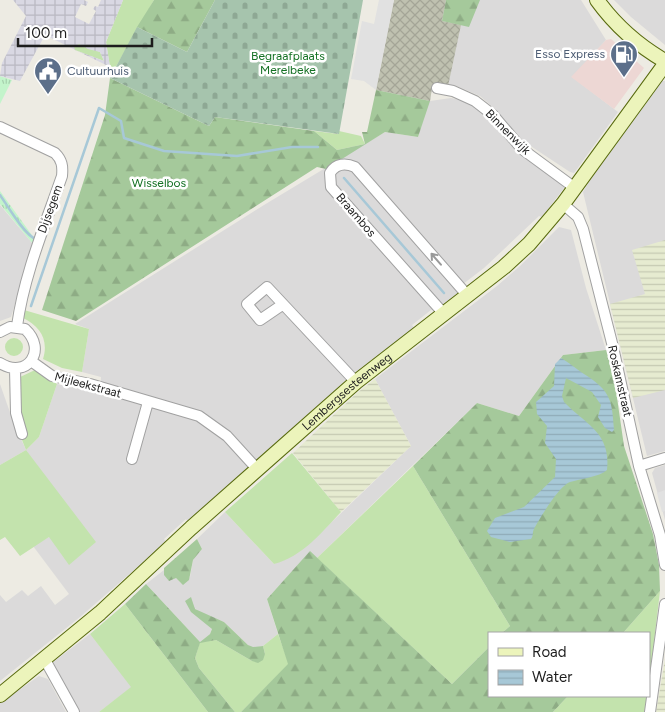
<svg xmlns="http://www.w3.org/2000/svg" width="665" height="712" viewBox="0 0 665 712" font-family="Figtree,sans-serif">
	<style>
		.residential { fill: #dbdada }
		.commercial { fill: #edd7d4 }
		.construction { fill: url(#construction-cross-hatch) }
		.farmland { fill: url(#farmland-rules) }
		.grass { fill: #c3e3ad }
		.forest { fill: url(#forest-firs) }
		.cemetery { fill: url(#cemetery-stones) }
		.park { fill: url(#park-tufts) }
		.parking { fill: #e1e1e1 }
		.plaza { fill: url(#plaza-grid); fill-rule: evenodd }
		.water { fill: url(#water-rules) }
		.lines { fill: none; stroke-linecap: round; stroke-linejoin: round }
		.stream { stroke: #a7c8d7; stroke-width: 2.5 }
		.street-casing { stroke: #a1a1a1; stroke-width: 12 }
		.secondary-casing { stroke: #586a0e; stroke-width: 16 }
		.street { stroke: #fff; stroke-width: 10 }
		.secondary { stroke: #ecf4bb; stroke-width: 14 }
		.oneway { stroke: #999 }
		.labels { text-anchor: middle; stroke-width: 5; stroke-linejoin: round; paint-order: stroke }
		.service-label { font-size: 12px; fill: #4e5e75; stroke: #fff; text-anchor: end }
		.park-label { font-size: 12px; fill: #147124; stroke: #fff }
		.street-label { font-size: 12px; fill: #1d1d1d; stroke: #fff }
	</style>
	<defs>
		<pattern id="construction-cross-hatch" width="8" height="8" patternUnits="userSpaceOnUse" patternTransform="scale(1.25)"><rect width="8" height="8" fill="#bfc1b0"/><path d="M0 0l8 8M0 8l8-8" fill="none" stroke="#a4a597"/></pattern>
		<pattern id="farmland-rules" width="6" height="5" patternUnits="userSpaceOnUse" patternTransform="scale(1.25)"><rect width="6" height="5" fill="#e6ebd0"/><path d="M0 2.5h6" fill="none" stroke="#c5c9b2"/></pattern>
		<pattern id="forest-firs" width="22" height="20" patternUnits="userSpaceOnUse" patternTransform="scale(1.25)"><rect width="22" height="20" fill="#a5c99b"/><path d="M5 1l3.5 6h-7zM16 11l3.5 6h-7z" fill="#8eac85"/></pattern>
		<pattern id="cemetery-stones" width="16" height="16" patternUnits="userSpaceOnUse" patternTransform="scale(1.25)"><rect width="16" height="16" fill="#a6c4ad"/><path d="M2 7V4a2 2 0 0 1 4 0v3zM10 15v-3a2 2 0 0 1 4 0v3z" fill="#8ea894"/></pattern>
		<pattern id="park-tufts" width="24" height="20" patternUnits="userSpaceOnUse" patternTransform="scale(1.25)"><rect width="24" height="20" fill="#c3f4cb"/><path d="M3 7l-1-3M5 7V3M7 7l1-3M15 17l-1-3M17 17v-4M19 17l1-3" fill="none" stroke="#a7d1ae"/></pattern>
		<pattern id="plaza-grid" width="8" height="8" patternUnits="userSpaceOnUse" patternTransform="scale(1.25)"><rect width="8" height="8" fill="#d9d8e3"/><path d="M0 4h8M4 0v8" fill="none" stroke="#bab9c2"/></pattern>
		<pattern id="water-rules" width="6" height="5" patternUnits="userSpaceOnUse" patternTransform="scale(1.25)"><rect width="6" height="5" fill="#a7c8d7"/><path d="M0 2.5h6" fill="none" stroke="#8fabb8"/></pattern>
	</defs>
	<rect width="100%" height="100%" fill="#edebe3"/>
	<path class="residential" d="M394 0H581L606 40 572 77 618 112 577 169 574 173 570 172 523 141 495 109 480 96 454 85 447 91 432 88 430 101 451 98 466 101 481 110 513 147 563 184 564 188 542 217 539 216 484 268 463 284 458 293 443 305 431 310 412 325 419 334 191 528 186 519 164 539 166 542 157 550 80 617 0 681V595L6 602 22 590 28 596 41 586 55 605 69 594 33 546 49 537 26 450 0 465V384L13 421 26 450 39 437 57 384 100 393 101 377 82 372 89 329 75 324 264 205 385 132 418 137 429 101 376 90Z
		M614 0H665V45L631 17Z
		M662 81H665V451L647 456 583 192 590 180Z
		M0 205 33 244 11 317 0 321Z
		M559 227 571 230 586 288 606 350 563 355 519 416 477 403 317 558 310 552 267 599 278 634 263 646 253 648 248 645 224 622 201 613 185 601 212 629 210 634 200 642 146 584 164 570V575L176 578 181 583 190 577 193 560 202 549 197 539 225 512 274 564 312 541 411 446 375 379 497 286 520 266Z
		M665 465V520L652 473 655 468Z
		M90 634 132 687 99 712H76L52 663Z
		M39 676 48 679 66 712H0V703Z"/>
	<path class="commercial" d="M611 39 644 68 614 109 571 77 606 40Z"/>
	<path class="construction" d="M394 0H446L442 21 461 25 447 91 432 88 430 101 376 90Z"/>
	<path class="farmland" d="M665 240V390L633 398 610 304 645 294 632 250Z
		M375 379 411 446 341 512 293 453 357 393Z
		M665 659V712H656Z"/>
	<path class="grass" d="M123 0H154L114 70 110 67 106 42Z
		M79 44 100 52 104 61 75 50 74 47Z
		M314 131 338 134 339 131 361 136 365 144 337 150Z
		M24 310 89 329 82 372 62 368 43 359C49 340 40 326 23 318Z
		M5 347a9 9 0 1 1 18 0a9 9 0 1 1-18 0Z
		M35 370 57 384 39 437 26 450 96 542 69 565 49 537 20 556 5 537 0 540V465L26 450 22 440 27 433 19 409 18 378Z
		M292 453 341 512C322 532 302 557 274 564L225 512Z
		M413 466 510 626 502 633H489V647L452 684 317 558Z
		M660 591 649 685V633H623Z
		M125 604 208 712H99L131 687 90 634Z
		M278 634 289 664 241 712H235L199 668 195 658 200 642 216 640 252 661 265 654 263 646Z
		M568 696H647L645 712H553Z"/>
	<path class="forest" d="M154 0H215L187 52 137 27Z
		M446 0H480L469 27 442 21Z
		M110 78 209 126 215 117 314 131 337 150 365 144 362 132H367L376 90 430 101 418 137 385 132 326 169 317 167 76 321 42 310 105 115Z
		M606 350 613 370 624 446 653 534 659 565 660 591 623 633H502L510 626 413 466 477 403 519 416 563 355Z
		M197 539 202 549 193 560 189 580 183 585 176 578 169 581 164 575V568Z
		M310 551 452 684 489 647V696H568L553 712H241L288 664 267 599Z
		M146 584 200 642 210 634 212 629 191 612 185 601 191 597 195 609 224 622 248 645 253 647 263 646 265 654 263 660 258 663 252 661 216 640 200 643 195 658 199 668 235 712H208L125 604Z"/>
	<path class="cemetery" d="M215 0H363L339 134 215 117 209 126 110 78 137 27 187 52Z"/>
	<path class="park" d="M0 76 12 80 0 104Z
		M0 191 34 238 33 244 0 204Z"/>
	<path class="parking" d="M379 0H394L376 90 364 81 351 79 362 21 374 24Z
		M665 490V511L662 512 657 493Z"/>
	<path class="plaza" d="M13 0H84L88 2 86 6 81 4 75 17 89 24 96 11 93 9 95 6 98 7 101 0H123L106 42 110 67 45 35 20 81 0 76 2 63 26 16ZM79 44 88 49 100 52 104 61 75 50 74 47Z"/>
	<path class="water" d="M561 358C570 363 576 369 584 374 611 391 612 400 614 430L612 432 605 428 598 417 601 405 592 392 566 378 562 396 564 402C586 425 611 432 607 470 599 477 580 479 570 482 560 485 539 519 534 529 532 532 534 535 531 539L510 542 491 537 487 531 495 518 524 507 555 477 556 459 545 443 547 426 537 414 536 402 554 386 555 364Z"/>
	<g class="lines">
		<path class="stream" d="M344 178 444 293
			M0 195C7 205 25 236 36 239
			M31 306 99 108 121 121 124 138 164 151 237 156 292 147H318"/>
		<g class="street-casing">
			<path id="street" d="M437 88 453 91 475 101 493 115 522 149 575 188
				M0 127 55 153C62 160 63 166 62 176 45 225 24 275 17 326
				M563 204 578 217 583 229 613 347 639 466 660 535 665 565
				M282 305 260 320 247 304 267 287 356 382
				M444 314 331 187 330 173C336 163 346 163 355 167L468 296
				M0 332 10 327 25 329C48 350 27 380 0 363
				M31 361 52 376 90 384 199 416 227 436 258 470
				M15 369 16 413 22 434
				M132 459 148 402
				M639 466 665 458
				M44 658 74 712
				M650 712 665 604"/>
		</g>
		<g class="secondary-casing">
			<g id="secondary">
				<path d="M597 0C615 25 639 46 665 61"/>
				<path id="s1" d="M0 695 100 613 191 528 356 382 504 267 529 244 563 204 665 64"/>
			</g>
		</g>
		<use href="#street" class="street"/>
		<use href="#secondary" class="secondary"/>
	</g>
	<defs><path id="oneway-shaft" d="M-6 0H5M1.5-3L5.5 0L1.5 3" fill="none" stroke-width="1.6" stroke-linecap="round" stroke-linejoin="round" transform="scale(1.25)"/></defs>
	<use class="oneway" href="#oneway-shaft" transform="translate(436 259) rotate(-131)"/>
	<defs>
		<g id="fuel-pin" transform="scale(1.4375)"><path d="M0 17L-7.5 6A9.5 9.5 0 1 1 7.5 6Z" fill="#5c6f8a" stroke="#fff"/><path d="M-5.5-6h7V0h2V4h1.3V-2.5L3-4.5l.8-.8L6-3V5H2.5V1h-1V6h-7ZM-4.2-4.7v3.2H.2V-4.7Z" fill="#fff"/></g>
		<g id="civic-pin" transform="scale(1.4375)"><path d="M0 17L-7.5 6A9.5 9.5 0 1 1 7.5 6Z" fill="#5c6f8a" stroke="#fff"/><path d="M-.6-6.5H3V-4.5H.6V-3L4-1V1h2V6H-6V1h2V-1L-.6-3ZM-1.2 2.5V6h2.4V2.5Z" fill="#fff"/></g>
	</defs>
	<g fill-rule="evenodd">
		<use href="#fuel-pin" x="624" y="54"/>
		<use href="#civic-pin" x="48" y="71"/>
	</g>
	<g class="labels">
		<g class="service-label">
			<text x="605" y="58">Esso Express</text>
			<text x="67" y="75" text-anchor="start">Cultuurhuis</text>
		</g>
		<g class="park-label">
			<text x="288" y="60">Begraafplaats<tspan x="288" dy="14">Merelbeke</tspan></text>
			<text x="159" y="187">Wisselbos</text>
		</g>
		<g class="street-label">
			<text transform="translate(508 132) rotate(45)" y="4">Binnenwijk</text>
			<text transform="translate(50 209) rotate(-70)" y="4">Dijsegem</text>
			<text transform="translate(356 215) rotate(49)" y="4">Braambos</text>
			<text transform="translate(620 381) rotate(77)" y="4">Roskamstraat</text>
			<text transform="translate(88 385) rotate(15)" y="4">Mijleekstraat</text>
			<text dy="4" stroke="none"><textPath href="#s1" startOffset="461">Lembergsesteenweg</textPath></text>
		</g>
	</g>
	<rect x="488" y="632" width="162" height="65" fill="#ffffff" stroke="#a5a5a5"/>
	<rect x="498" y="648" width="25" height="8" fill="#ecf4bb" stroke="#a5a5a5"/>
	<text x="532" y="657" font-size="15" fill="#1d1d1d">Road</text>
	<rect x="498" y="670" width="25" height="15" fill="url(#water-rules)" stroke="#a5a5a5"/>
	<text x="532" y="682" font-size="15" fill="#1d1d1d">Water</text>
	<path d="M18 38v8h134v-8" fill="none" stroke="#1d1d1d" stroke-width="2.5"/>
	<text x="25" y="38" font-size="15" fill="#1d1d1d" stroke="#ffffff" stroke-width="4" paint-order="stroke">100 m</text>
</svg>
